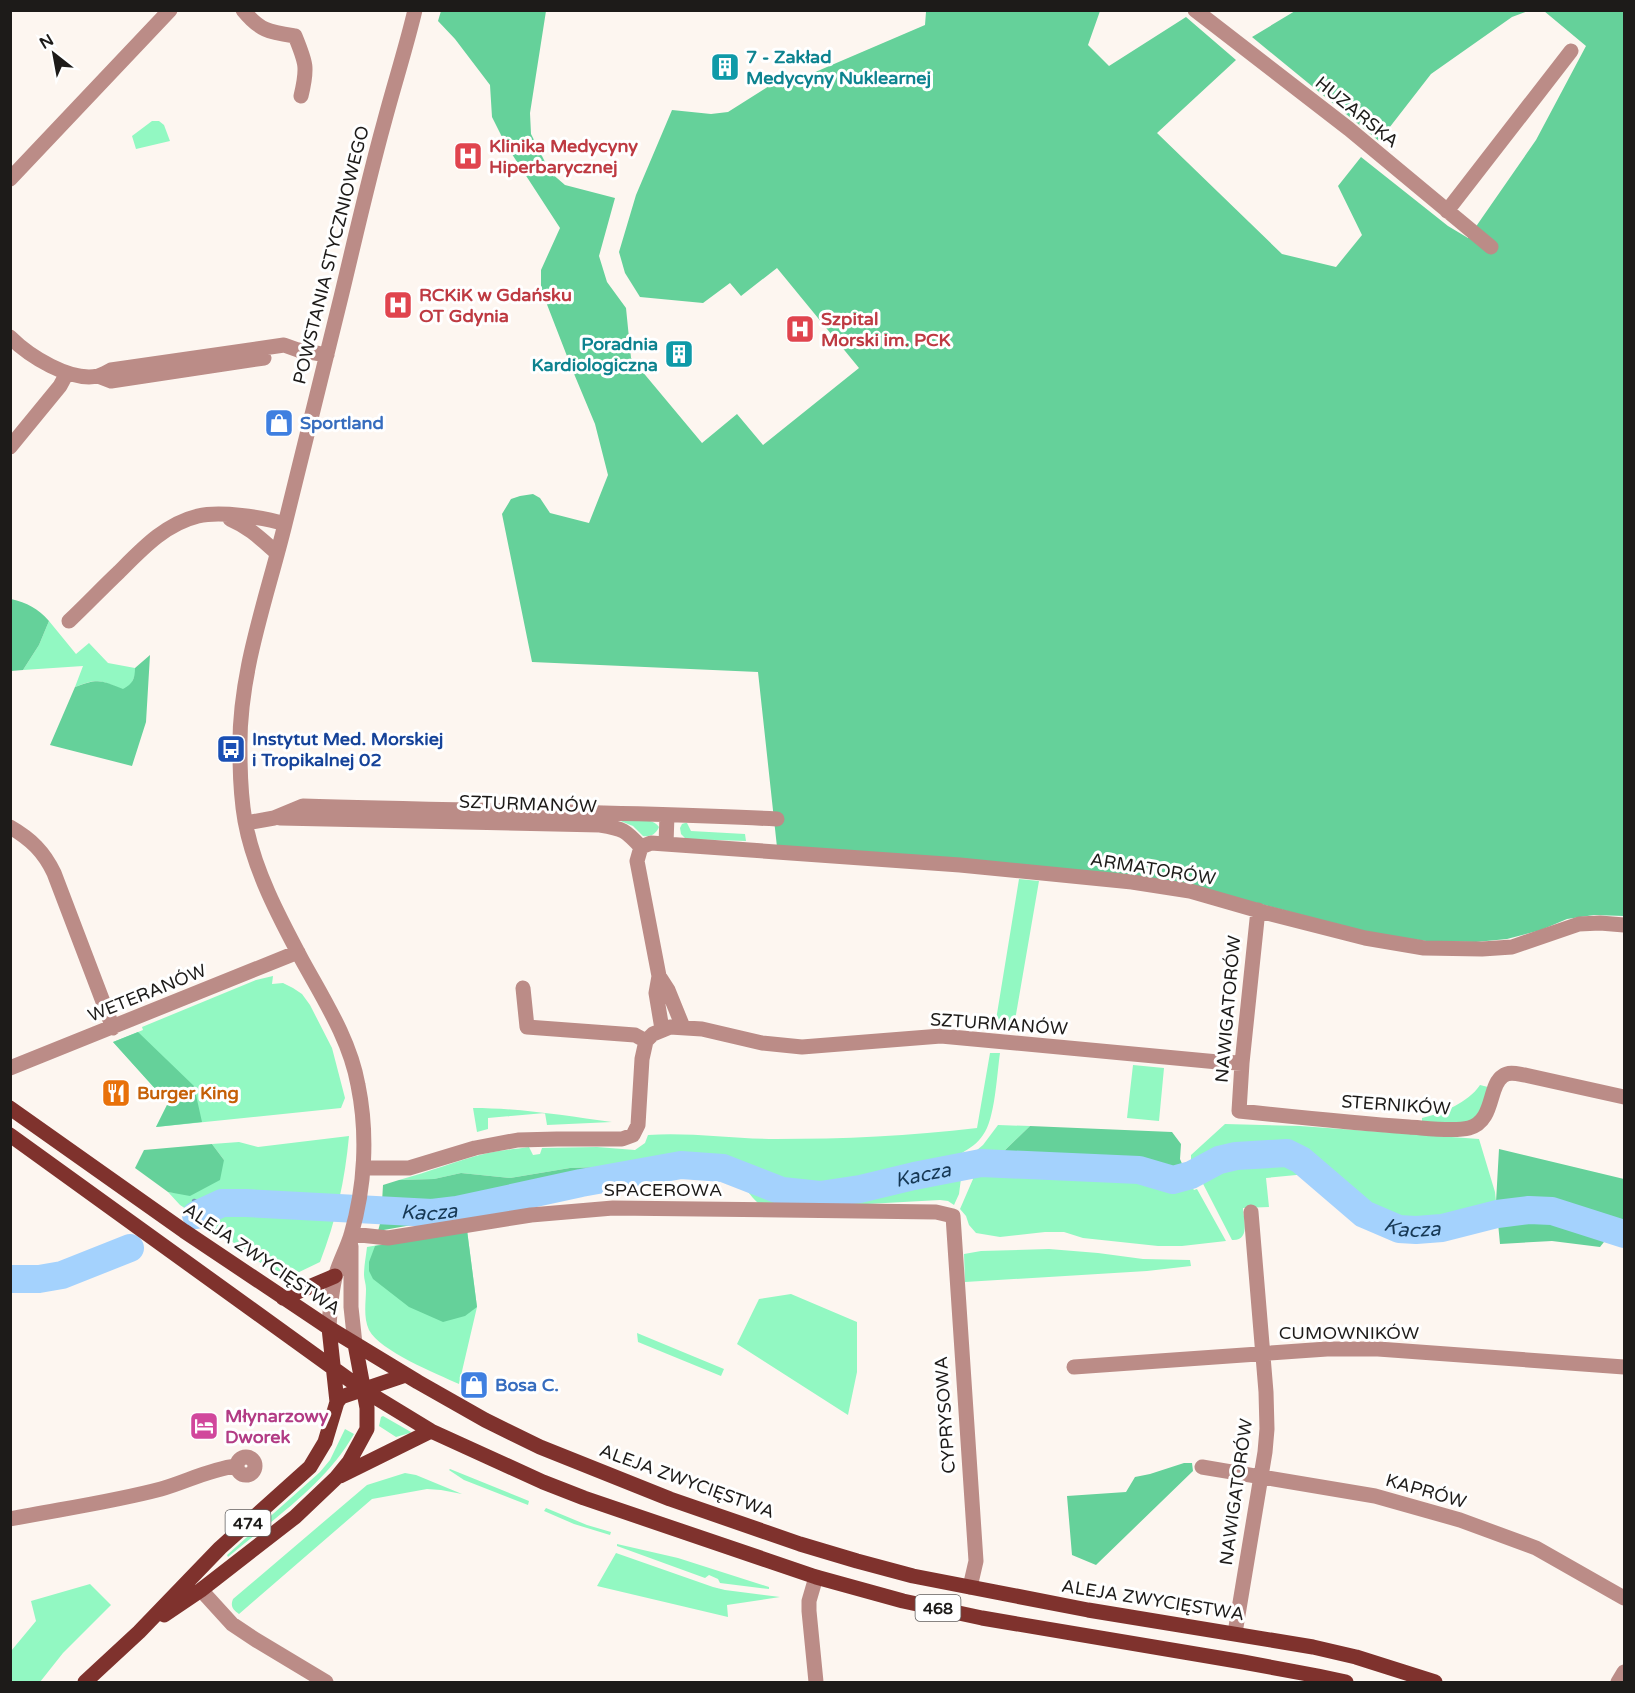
<svg xmlns="http://www.w3.org/2000/svg" width="1635" height="1693" viewBox="0 0 1635 1693" font-family="'Varela Round',sans-serif">
	<style>
		.green { fill: #92f8c2 }
		.forest { fill: #65d19a }
		.lines { fill: none; stroke-linecap: round; stroke-linejoin: round }
		.stream { stroke: #7c9bb9; stroke-width: 4.5 }
		.river { stroke: #a4d2fd; stroke-width: 28 }
		.minor { stroke: #bb8c87; stroke-width: 15 }
		.major { stroke: #7f322d; stroke-width: 15 }
		.labels { text-anchor: middle; stroke-width: 6; stroke-linejoin: round; paint-order: stroke }
		.shield { fill: #fff; stroke: #615f5e; stroke-width: 1.5 }
		.shield-label { font-size: 16px; font-weight: bold; fill: #1d1b19 }
		.culture-label { font-size: 18px; font-weight: bold; fill: #0d838f; stroke: #fff; text-anchor: start }
		.street-label { font-size: 18px; fill: #1d1b19; stroke: #fff }
		.health-label { font-size: 18px; font-weight: bold; fill: #be3a42; stroke: #fff; text-anchor: start }
		.shop-label { font-size: 18px; font-weight: bold; fill: #366cbe; stroke: #fff; text-anchor: start }
		.transit-label { font-size: 18px; font-weight: bold; fill: #164399; stroke: #fff; text-anchor: start }
		.food-label { font-size: 18px; font-weight: bold; fill: #c56008; stroke: #fff; text-anchor: start }
		.hotel-label { font-size: 18px; font-weight: bold; fill: #b23c85; stroke: #fff; text-anchor: start }
		.water-label { font-size: 20px; font-style: italic; fill: #163854; stroke: #fff }
	</style>
	<rect width="100%" height="100%" fill="#fdf6f0"/>
	<path class="green" d="M152 121H159L164 125 170 141 136 149 132 136Z
		M49 621 76 654 89 643 108 663 135 668V675L131 685 123 690C101 680 97 678 75 687L83 666 23 670 39 645Z
		M618 820C631 820 651 816 659 827 656 834 651 837 643 836L633 826Z
		M685 823H687L691 831 745 834 746 841 686 839 681 834 680 828 682 824Z
		M1019 879 1039 881 1014 1026H995Z
		M273 976 272 984 283 983 293 988 302 994 310 1005 332 1048 345 1098 341 1108 156 1127 168 1103 113 1042 143 1030 142 1027 256 980Z
		M990 1053H1000C997 1073 995 1120 983 1135 978 1143 970 1148 962 1153V1163C909 1174 854 1192 799 1188 781 1187 765 1173 749 1166 722 1156 692 1156 663 1160 657 1161 650 1161 645 1163 636 1165 628 1170 620 1173L604 1167 570 1168 510 1178 461 1173 434 1179 399 1180C429 1172 458 1160 488 1153 501 1150 516 1149 529 1147L533 1155 540 1154 542 1148 597 1147 635 1150 645 1143 648 1135C690 1132 734 1139 776 1139 843 1139 911 1136 977 1128Z
		M1133 1065 1164 1068 1159 1121 1127 1118Z
		M1480 1085 1492 1088 1479 1115 1468 1122 1422 1124V1118C1442 1113 1468 1103 1480 1085Z
		M473 1108C520 1108 566 1116 612 1122L547 1125 545 1113 488 1118V1129L477 1132Z
		M1225 1124 1300 1126 1479 1139 1495 1192 1497 1211C1469 1214 1407 1226 1383 1213 1367 1204 1355 1190 1340 1179 1329 1170 1310 1165 1303 1153L1289 1150 1232 1153 1218 1158 1196 1169 1191 1161V1155Z
		M998 1125 1030 1126 999 1156 998 1161 983 1157 972 1158 971 1155 983 1145Z
		M349 1136C345 1180 336 1221 320 1262L293 1275 282 1274 266 1267 206 1222 180 1205 168 1192 178 1193 224 1160 212 1144 239 1142 258 1147Z
		M1284 1157 1297 1162 1305 1167 1307 1174 1266 1178 1269 1207 1243 1208C1244 1221 1250 1241 1232 1240L1199 1176 1220 1165 1229 1162Z
		M993 1169H1019L1138 1175 1174 1184 1187 1180 1194 1190 1197 1189 1226 1241 1182 1246H1158L1083 1238 1064 1232H1045L1000 1237 976 1233 969 1225 966 1216 960 1209 973 1179 970 1171Z
		M962 1171 959 1194 954 1205 948 1201 940 1200 867 1204 758 1203C750 1196 746 1187 737 1181L781 1195 817 1199 857 1193 927 1176Z
		M467 1230 477 1307 459 1384C437 1374 380 1351 369 1330 363 1317 366 1302 366 1289 366 1284 364 1279 364 1275 364 1266 366 1256 367 1247Z
		M1049 1249 1098 1253 1143 1259 1190 1260 1191 1266 1147 1271 965 1282 964 1254 981 1251Z
		M791 1294 857 1322V1372L848 1415 737 1344 759 1299Z
		M637 1333 724 1369 721 1376 638 1342Z
		M383 1416 411 1432 410 1433 396 1437 379 1426 381 1417Z
		M345 1429 354 1434C325 1485 273 1519 228 1557L227 1555 320 1472 330 1460Z
		M450 1469 529 1501 528 1505 464 1480 449 1470Z
		M405 1473 416 1475 462 1494 441 1490 427 1489 372 1499 239 1614C233 1610 230 1606 233 1599L367 1485Z
		M546 1508 587 1525 611 1532 610 1535 574 1524 544 1511Z
		M617 1544 678 1558 769 1587V1589L720 1583 718 1579 709 1575 705 1578 617 1546Z
		M616 1553 713 1587 725 1590 780 1597 727 1605 728 1617 597 1586Z
		M90 1584 111 1605 63 1653 40 1682H11V1651L36 1621 31 1601Z"/>
	<path class="forest" d="M441 11H546L530 113 531 134 550 172 565 185 615 198 599 256 607 282 626 308 631 358 702 443 737 414 763 445 859 368 777 268 741 296 730 283 703 303 640 297 625 273 619 252 636 195 672 110 711 114 728 112 785 76 792 82 925 25 926 12 931 11H1100L1088 45 1109 66 1186 17 1236 60 1157 133 1282 254 1336 267 1362 235 1338 186 1361 157 1448 226 1468 238 1536 140 1586 46 1544 11H1624V916L1594 915 1567 919 1541 930 1507 939 1476 942 1426 941 1370 933 1253 902 777 847 758 672 532 662 502 514 511 499 520 496 533 494 540 498 550 513 589 523 608 475 595 424 572 369 541 289V270L560 228 506 145 492 117 490 85 455 39 438 21Z
		M1295 11V10L1528 11 1512 17 1431 74 1379 141 1252 37Z
		M11 599C27 603 38 608 49 621L39 645 23 670 11 671Z
		M150 655 146 722 132 766 50 745 75 687C98 678 101 680 123 689 133 684 135 678 135 668Z
		M138 1032 194 1086 202 1122 156 1127 168 1103 113 1042Z
		M1030 1126 1172 1132 1181 1144 1180 1159 1186 1173 1172 1175 1147 1167 1095 1162 1045 1163 998 1161 999 1156Z
		M212 1144 224 1160 220 1180 190 1196 168 1192 135 1168 144 1150Z
		M1499 1149 1624 1179V1224L1619 1223 1600 1247 1552 1241 1500 1244 1496 1202Z
		M604 1167 620 1173 619 1182 602 1190 538 1197 457 1217 378 1231 381 1220 383 1185 399 1180 434 1179 461 1173 510 1178 570 1168Z
		M467 1230 477 1307 465 1316 443 1322 409 1307 373 1279 369 1271V1262L375 1246Z
		M1184 1463H1192L1193 1471 1096 1565 1072 1555 1067 1496 1126 1492 1135 1477 1150 1474Z"/>
	<g class="lines">
		<path class="stream" d="M194 1201 214 1207"/>
		<g class="river">
			<path id="s1" d="M196 1215 222 1203H246L432 1213 457 1210 581 1183 681 1165 723 1168 782 1191 820 1195 860 1189 914 1176 981 1163 1139 1170 1173 1180 1191 1175 1219 1160 1236 1156 1287 1153 1301 1160 1364 1214 1399 1229 1416 1230 1442 1228 1497 1214 1529 1210 1552 1211 1624 1234"/>
			<path d="M10 1279H39L62 1275 130 1248"/>
		</g>
		<path class="minor" d="M243 10C260 31 269 32 295 36 306 63 308 67 301 96
			M1195 10 1349 129 1491 247
			M10 179 170 10
			M1447 211 1571 51
			M10 337C29 356 70 382 98 376 102 375 107 372 111 370L284 345 298 350 327 355
			M98 376 111 381 264 358
			M10 447 60 386 67 373
			M230 519C249 527 262 540 277 553
			M69 621C86 605 102 588 119 572 142 549 165 524 198 516 220 511 263 517 285 524
			M280 818 600 825C624 829 625 830 641 847
			M246 823 274 818 303 806C461 811 619 811 777 819
			M10 827C31 839 44 852 54 873L113 1028
			M666 844 667 815
			M641 847 651 843 960 865 1132 882 1190 891 1263 912 1365 938 1424 948 1482 949 1512 947 1579 924 1600 923 1624 925
			M641 847 637 861 659 976 656 993 662 1029
			M1258 910 1242 1063 1239 1111C1295 1117 1352 1123 1409 1127 1425 1128 1454 1132 1469 1128 1495 1121 1488 1085 1503 1076 1509 1071 1518 1074 1525 1075L1624 1097
			M659 976 668 990 683 1027
			M523 988 527 1027 635 1035 646 1041
			M10 1068 298 952
			M363 1168H409L475 1148 518 1140 557 1139H622L633 1135 638 1125 642 1059 646 1041 653 1034 670 1027 702 1029 762 1043 802 1047 941 1036 1218 1062 1242 1063
			M351 1234 388 1238 531 1215 613 1208 936 1212 953 1216 976 1561 970 1587
			M351 1246V1307L355 1344
			M329 1328C330 1310 331 1291 336 1274 340 1261 347 1248 351 1235 365 1187 368 1134 358 1085 350 1040 324 1000 302 960 279 917 254 870 245 821 241 798 240 775 240 752 238 674 267 598 285 524 304 448 323 372 341 297 355 239 368 181 384 123 394 85 406 48 415 10
			M1074 1367 1327 1349H1378L1624 1367
			M237 1466a9 9 0 1 1 18 0a9 9 0 1 1-18 0Z
			M1202 1467 1375 1496 1460 1520 1536 1548 1624 1598
			M10 1519C61 1509 112 1502 161 1489 186 1482 210 1469 236 1466
			M816 1577 809 1601V1611L816 1682
			M201 1590 232 1624 256 1640 326 1682
			M1235 1633 1265 1452 1267 1429 1266 1392 1251 1212
			M1618 1682 1624 1672"/>
		<path class="major" d="M10 1108 184 1231 329 1328 418 1382 485 1420 540 1447 670 1499 800 1544 857 1561 913 1576 1088 1610 1313 1647 1356 1657 1435 1682
			M10 1135 362 1389 431 1431 543 1482 584 1498 816 1577 903 1601 982 1618 1243 1662 1318 1676 1346 1682
			M283 1298 335 1276
			M337 1402 341 1397 406 1375
			M340 1476 431 1431
			M164 1615 201 1590 295 1517 336 1478 349 1462 367 1429V1408L355 1344
			M85 1682 139 1632 220 1548 310 1467 325 1442 337 1402 329 1328"/>
	</g>
	<defs>
		<g id="building-square" transform="scale(1.5)"><rect x="-9" y="-9" width="18" height="18" rx="4" fill="#0f9aa8" stroke="#fff"/><path d="M-4-6H4V6H1V3H-1V6H-4ZM-2.5-4.3h1.7v1.8h-1.7ZM.8-4.3h1.7v1.8H.8ZM-2.5-1h1.7V.8h-1.7ZM.8-1h1.7V.8H.8Z" fill="#fff"/></g>
		<g id="hospital-square" transform="scale(1.5)"><rect x="-9" y="-9" width="18" height="18" rx="4" fill="#e0444e" stroke="#fff"/><path d="M-5-5h3v3.5h4V-5h3V5h-3V1.5h-4V5h-3Z" fill="#fff"/></g>
		<g id="shop-square" transform="scale(1.5)"><rect x="-9" y="-9" width="18" height="18" rx="4" fill="#3f7fe0" stroke="#fff"/><path d="M-5-2.5h2.3a2.7 3.5 0 0 1 5.4 0H5L5.5 6h-11ZM-1.5-2.5h3a1.5 2.3 0 0 0-3 0Z" fill="#fff"/></g>
		<g id="bus-square" transform="scale(1.5)"><rect x="-9" y="-9" width="18" height="18" rx="4" fill="#1a4fb4" stroke="#fff"/><path d="M-5-6H5V4H4V6H2V4H-2V6H-4V4H-5ZM-3.5-4V0h7V-4ZM-3.5 1.2v1.5H-2V1.2ZM2 1.2v1.5H3.5V1.2Z" fill="#fff"/></g>
		<g id="restaurant-square" transform="scale(1.5)"><rect x="-9" y="-9" width="18" height="18" rx="4" fill="#e8710a" stroke="#fff"/><path d="M-5-6h1v4h1v-4h1v4h1v-4h1v5L-1.5 .5V6h-2V.5L-5-1ZM5-6V6H3V1.5H1.5Q1.5-4 5-6Z" fill="#fff"/></g>
		<g id="hotel-square" transform="scale(1.5)"><rect x="-9" y="-9" width="18" height="18" rx="4" fill="#d1479c" stroke="#fff"/><path d="M-6-4.5h1.5V1H6V5H4.5V3h-9V5H-6ZM-4 0a1.8 1.8 0 1 1 3.6 0ZM.5 0V-2.5h3Q6-2.5 6 0Z" fill="#fff"/></g>
	</defs>
	<g fill-rule="evenodd">
		<use href="#building-square" x="725" y="67"/>
		<use href="#hospital-square" x="468" y="156"/>
		<use href="#hospital-square" x="398" y="305"/>
		<use href="#hospital-square" x="800" y="329"/>
		<use href="#building-square" x="679" y="354"/>
		<use href="#shop-square" x="279" y="423"/>
		<use href="#bus-square" x="231" y="749"/>
		<use href="#restaurant-square" x="116" y="1093"/>
		<use href="#shop-square" x="474" y="1385"/>
		<use href="#hotel-square" x="204" y="1426"/>
	</g>
	<g class="labels">
		<g class="shield">
			<rect x="225.5" y="1510" width="45" height="26" rx="4.5"/>
			<rect x="915.5" y="1595" width="45" height="26" rx="4.5"/>
		</g>
		<g class="shield-label">
			<text x="248" y="1529">474</text>
			<text x="938" y="1614">468</text>
		</g>
		<g class="culture-label">
			<text x="746" y="63">7 - Zakład<tspan x="746" dy="21">Medycyny Nuklearnej</tspan></text>
			<text x="658" y="350" text-anchor="end">Poradnia<tspan x="658" dy="21">Kardiologiczna</tspan></text>
		</g>
		<g class="street-label">
			<text transform="translate(1357 112) rotate(39)" y="6">HUZARSKA</text>
			<text transform="translate(331 255) rotate(-76)" y="6">POWSTANIA STYCZNIOWEGO</text>
			<text transform="translate(528 804) rotate(2)" y="6">SZTURMANÓW</text>
			<text transform="translate(1153 869) rotate(9)" y="6">ARMATORÓW</text>
			<text transform="translate(147 993) rotate(-22)" y="6">WETERANÓW</text>
			<text transform="translate(1228 1009) rotate(-85)" y="6">NAWIGATORÓW</text>
			<text transform="translate(999 1024) rotate(4)" y="6">SZTURMANÓW</text>
			<text transform="translate(1396 1105) rotate(4)" y="6">STERNIKÓW</text>
			<text x="663" y="1196">SPACEROWA</text>
			<text transform="translate(262 1259) rotate(34)" y="6">ALEJA ZWYCIĘSTWA</text>
			<text x="1349" y="1339">CUMOWNIKÓW</text>
			<text transform="translate(945 1415) rotate(-94)" y="6">CYPRYSOWA</text>
			<text transform="translate(687 1481) rotate(20)" y="6">ALEJA ZWYCIĘSTWA</text>
			<text transform="translate(1426 1491) rotate(16)" y="6">KAPRÓW</text>
			<text transform="translate(1236 1492) rotate(-82)" y="6">NAWIGATORÓW</text>
			<text transform="translate(1153 1600) rotate(9)" y="6">ALEJA ZWYCIĘSTWA</text>
		</g>
		<g class="health-label">
			<text x="489" y="152">Klinika Medycyny<tspan x="489" dy="21">Hiperbarycznej</tspan></text>
			<text x="419" y="301">RCKiK w Gdańsku<tspan x="419" dy="21">OT Gdynia</tspan></text>
			<text x="821" y="325">Szpital<tspan x="821" dy="21">Morski im. PCK</tspan></text>
		</g>
		<g class="shop-label">
			<text x="300" y="429">Sportland</text>
			<text x="495" y="1391">Bosa C.</text>
		</g>
		<g class="transit-label">
			<text x="252" y="745">Instytut Med. Morskiej<tspan x="252" dy="21">i Tropikalnej 02</tspan></text>
		</g>
		<g class="food-label">
			<text x="137" y="1099">Burger King</text>
		</g>
		<g class="hotel-label">
			<text x="225" y="1422">Młynarzowy<tspan x="225" dy="21">Dworek</tspan></text>
		</g>
		<g class="water-label">
			<text dy="7" stroke="none"><textPath href="#s1" startOffset="741">Kacza</textPath></text>
			<text dy="7" stroke="none"><textPath href="#s1" startOffset="236">Kacza</textPath></text>
			<text dy="7" stroke="none"><textPath href="#s1" startOffset="1263">Kacza</textPath></text>
		</g>
	</g>
	<rect width="1635" height="1693" fill="none" stroke="#1d1b19" stroke-width="24"/>
	<g transform="translate(54 54) rotate(329)" stroke="#ffffff" stroke-width="4.5" paint-order="stroke">
	<path d="M0-4.5L10 22L0 15L-10 22Z" fill="#1d1b19"/>
	<text y="-9" font-size="16" font-weight="bold" text-anchor="middle" fill="#1d1b19">N</text>
	</g>
</svg>
